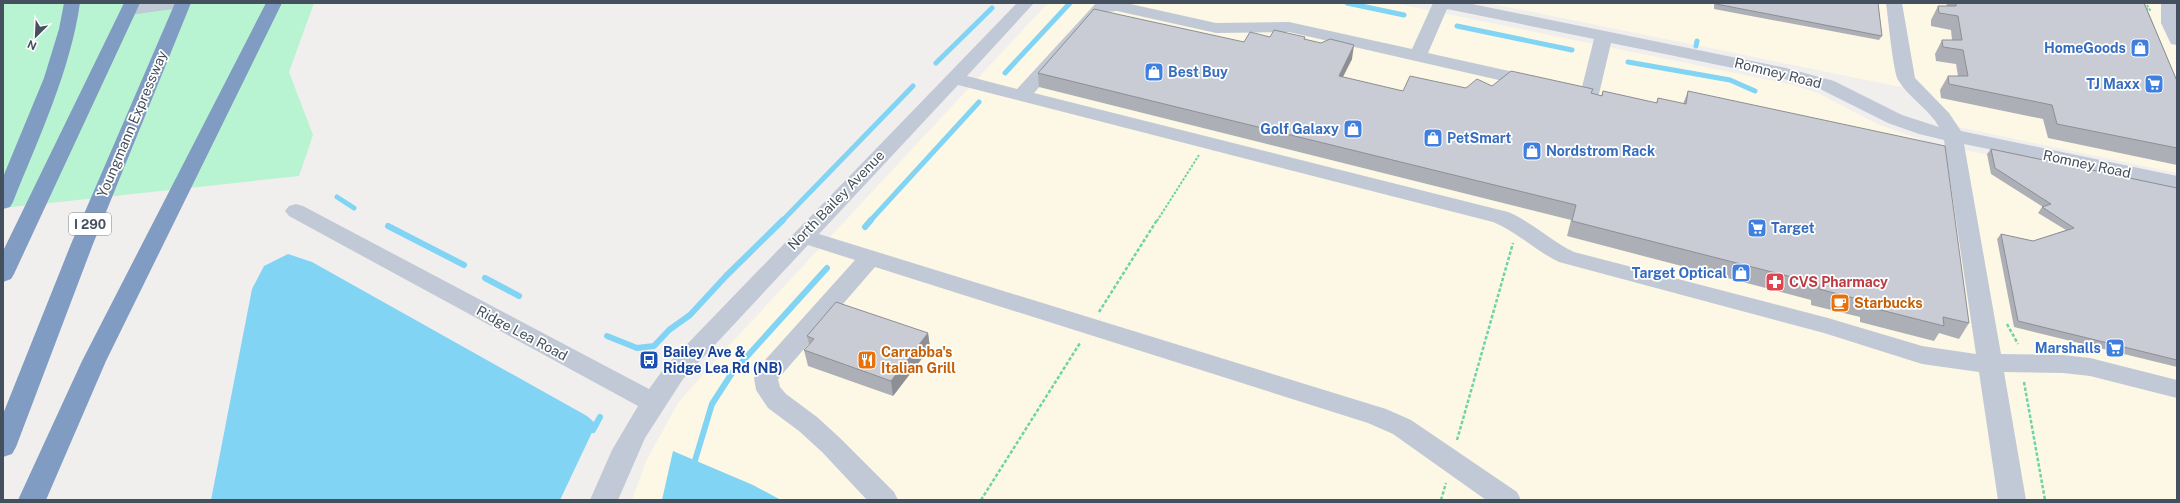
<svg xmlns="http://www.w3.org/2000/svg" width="2180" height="503" viewBox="0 0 2180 503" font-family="'Public Sans',sans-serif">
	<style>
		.commercial { fill: #fdf8e5 }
		.green { fill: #b8f3d2 }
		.water { fill: #81d4f4 }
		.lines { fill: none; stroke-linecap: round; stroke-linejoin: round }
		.stream-far1 { stroke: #81d4f4; stroke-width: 5 }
		.stream { stroke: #81d4f4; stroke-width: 6 }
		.path-far1 { stroke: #6dd4a8; stroke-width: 2; stroke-dasharray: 2.5 1.5; stroke-linecap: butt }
		.path { stroke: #6dd4a8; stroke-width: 2.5; stroke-dasharray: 3.5 2; stroke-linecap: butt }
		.minor { fill: #c0c9d5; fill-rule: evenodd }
		.highway { fill: #819cc2; fill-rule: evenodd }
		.wall { fill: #adafb6 }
		.shaded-wall { fill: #8d8f94 }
		.building { fill: #c9ccd4; stroke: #8d8f94 }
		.labels { text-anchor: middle; stroke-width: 3.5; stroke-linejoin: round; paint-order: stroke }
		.shield { fill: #fff; stroke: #7c848e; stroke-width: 1 }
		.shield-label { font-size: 13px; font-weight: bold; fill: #44505d }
		.shop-label { font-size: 14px; font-weight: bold; fill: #366cbe; stroke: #fff; text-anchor: end }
		.street-label { font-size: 14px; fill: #44505d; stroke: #fff }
		.health-label { font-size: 14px; font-weight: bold; fill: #be3a42; stroke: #fff; text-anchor: start }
		.food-label { font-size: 14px; font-weight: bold; fill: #c56008; stroke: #fff; text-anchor: start }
		.transit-label { font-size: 14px; font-weight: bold; fill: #164399; stroke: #fff; text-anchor: start }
	</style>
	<rect width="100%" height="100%" fill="#f1eeee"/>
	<path class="commercial" d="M1048 3H1394L1793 85 1818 93 1877 124 1927 142 2177 195V500H632L646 461 678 403 723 352Z
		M1488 3H2177V173L1934 122 1931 93Z"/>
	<path class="green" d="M3 3H314L289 72 313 135 299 176 3 208Z"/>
	<path class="water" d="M288 254 312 262 587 416 596 424 560 500H211L252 289 264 266Z
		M673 451 753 485 781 500H662Z"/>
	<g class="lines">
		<path class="stream-far1" d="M1347 3 1404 15
			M1457 26 1572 50
			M1696 46 1697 41
			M1628 62 1730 80 1755 91
			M936 63 992 8
			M1005 73 1070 3
			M337 197 354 208
			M782 221 913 86
			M870 221 979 102"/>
		<path class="stream" d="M388 226 464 265
			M865 227 871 220
			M485 278 519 296
			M607 336 637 348 654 346 669 330 690 315 726 276 783 220
			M593 430 600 417
			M693 467 712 404 732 373 827 268"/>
		<path class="path-far1" d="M2147 5 2150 10 2147 9
			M1157 221 1199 155"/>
		<path class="path" d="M1099 312 1157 220
			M2007 324 2018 344
			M2024 382 2045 500
			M1457 440 1513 243
			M981 500 1080 343
			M1441 500 1446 483"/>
		<path class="minor" d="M143 3H189L187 7 181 8 129 15 123 14 121 10 123 6Z
			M1017 3H1034L967 76 1017 89 1096 3H1126L1216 23 1289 22 1412 49 1433 3H1467L1786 68 1834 81 1902 115 1939 127C1929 109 1909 98 1898 80 1893 71 1888 17 1886 3H1902L1915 78 1949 113 1961 131 2177 176V188L1964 144 2001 354 2063 355 2090 358 2177 380V398L2090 376 2063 373 2004 372 2026 500H1998L1979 372 1922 364 1824 333 1559 262C1536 251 1517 232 1493 222L958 85 819 234 1386 409 1411 420 1517 492 1521 500H1486L1393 434 1368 423 875 267 778 379 780 387 786 394 817 417 840 438 894 492 898 500H867L822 452 799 431 768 408 756 390 754 378 766 359 855 260 808 245 683 379 645 438 618 500H590L612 450 638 406 289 216 285 211 289 206 296 204 303 206 649 389 665 367ZM1447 9 1594 39 1582 87 1566 83 1559 85 1557 89 1559 93 1590 100 1597 98 1599 94 1611 43 1777 77 1820 89 1888 123 1919 134 1944 140 1976 354 1922 346 1828 318 1574 252C1551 241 1532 222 1508 212L1034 93 1105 12 1117 11 1216 33 1289 32 1534 88 1541 86 1543 82 1541 78 1428 53Z
			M2161 3H2177V45L2171 44 2161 23Z"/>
		<path class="highway" d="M64 3H80C70 72 39 137 13 202L10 207 3 209V177L44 78 59 29Z
			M124 3H140L14 274 11 279 3 282V251Z
			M175 3H191L93 244 16 447 12 454 3 457V414L71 244Z
			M266 3H282L106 361 46 500H18L82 361Z"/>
	</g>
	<path class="wall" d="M1714 3H1878L1882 36 1879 40 1714 9Z
		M1946 3H2145V4L2177 81V165L2048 138 2043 119 1941 98 1940 90 1948 76H1958L1956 64 1936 61 1935 54 1942 40H1952L1951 30 1931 26V20L1938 6H1947Z
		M1305 37V40L1352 59 1343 77 1403 91 1466 88 1492 86 1591 93 1601 96 1603 91 1656 103 1658 98 1683 104 1688 91 1969 323 1959 339 1939 333 1934 341 1860 322V317L1811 305V300L1567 236 1571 220 1039 87 1038 73 1244 42Z
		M1991 149 2177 188V367L2014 327 1997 239 2001 234 2033 241 2066 230 2038 213 2042 207H2043L1991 174 1987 154Z
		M928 333 930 348 893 396 808 366 804 350 809 345 807 336Z"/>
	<path class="shaded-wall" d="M1354 45 1352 59 1336 90 1339 76Z
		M928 333 930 348 893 396 891 381Z"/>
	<path class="building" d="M1716 3H1878L1882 36 1716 4Z
		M1956 3H2144L2177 81V148L2057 124 2052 105 1949 84 1948 76H1968L1963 50 1943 47 1942 40H1962L1958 16 1939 13 1938 6H1956Z
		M1094 9 1244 42 1250 32 1270 37 1274 30 1305 37 1304 39 1321 43 1330 39 1354 45 1339 76 1403 91 1410 76 1466 88 1477 79 1492 86 1511 71 1593 89 1591 93 1602 96 1603 91 1657 103 1658 98 1686 104 1688 91 1945 146 1969 323 1943 317 1944 326 1869 307V302L1819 289V284L1572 221 1576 205 1038 73Z
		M1991 149 2177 188V360L2018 321 2001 234 2033 241 2074 228 2042 207 2051 204 1995 168Z
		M836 302 928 333 891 381 804 350 814 339 807 336Z"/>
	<defs>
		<g id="shop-square" transform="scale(1)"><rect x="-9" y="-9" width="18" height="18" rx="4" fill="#3f7fe0" stroke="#fff"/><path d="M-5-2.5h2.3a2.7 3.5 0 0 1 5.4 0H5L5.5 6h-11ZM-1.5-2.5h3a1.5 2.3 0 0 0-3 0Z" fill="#fff"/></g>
		<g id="supermarket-square" transform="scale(1)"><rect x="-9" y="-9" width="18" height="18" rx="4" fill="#3f7fe0" stroke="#fff"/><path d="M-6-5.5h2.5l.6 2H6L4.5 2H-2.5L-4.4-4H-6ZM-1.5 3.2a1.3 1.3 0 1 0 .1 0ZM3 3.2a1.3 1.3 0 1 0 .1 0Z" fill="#fff"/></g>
		<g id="pharmacy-square" transform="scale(1)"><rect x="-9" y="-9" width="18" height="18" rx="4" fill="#e0444e" stroke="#fff"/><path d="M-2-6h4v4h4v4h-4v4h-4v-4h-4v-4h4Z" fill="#fff"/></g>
		<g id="cafe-square" transform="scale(1)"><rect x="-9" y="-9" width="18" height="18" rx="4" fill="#e8710a" stroke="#fff"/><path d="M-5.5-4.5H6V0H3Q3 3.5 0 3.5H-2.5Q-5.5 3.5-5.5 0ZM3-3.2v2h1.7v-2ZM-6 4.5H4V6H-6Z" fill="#fff"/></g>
		<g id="bus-square" transform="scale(1)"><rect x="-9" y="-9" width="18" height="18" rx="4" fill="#1a4fb4" stroke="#fff"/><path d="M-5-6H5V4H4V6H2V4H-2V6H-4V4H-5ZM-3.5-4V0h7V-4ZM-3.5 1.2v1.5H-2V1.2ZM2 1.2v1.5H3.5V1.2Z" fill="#fff"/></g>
		<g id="restaurant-square" transform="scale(1)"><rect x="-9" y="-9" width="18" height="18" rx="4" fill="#e8710a" stroke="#fff"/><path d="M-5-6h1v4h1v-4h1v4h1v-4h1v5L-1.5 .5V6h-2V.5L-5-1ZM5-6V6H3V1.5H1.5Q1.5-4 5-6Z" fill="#fff"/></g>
	</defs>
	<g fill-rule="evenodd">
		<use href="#shop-square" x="2140" y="48"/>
		<use href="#shop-square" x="1154" y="72"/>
		<use href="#supermarket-square" x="2154" y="84"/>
		<use href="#shop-square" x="1353" y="129"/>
		<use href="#shop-square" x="1433" y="138"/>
		<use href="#shop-square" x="1532" y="151"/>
		<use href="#supermarket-square" x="1757" y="228"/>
		<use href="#shop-square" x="1741" y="273"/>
		<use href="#pharmacy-square" x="1775" y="282"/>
		<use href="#cafe-square" x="1840" y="303"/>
		<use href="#supermarket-square" x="2115" y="348"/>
		<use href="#bus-square" x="649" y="360"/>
		<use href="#restaurant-square" x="867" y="360"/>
	</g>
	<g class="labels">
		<rect class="shield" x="69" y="213" width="42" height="22" rx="3"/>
		<g class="shield-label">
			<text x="90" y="229">I 290</text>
		</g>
		<g class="shop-label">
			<text x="2126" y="53">HomeGoods</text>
			<text x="1168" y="77" text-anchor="start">Best Buy</text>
			<text x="2140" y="89">TJ Maxx</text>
			<text x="1339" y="134">Golf Galaxy</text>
			<text x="1447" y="143" text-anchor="start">PetSmart</text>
			<text x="1546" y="156" text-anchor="start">Nordstrom Rack</text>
			<text x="1771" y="233" text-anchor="start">Target</text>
			<text x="1727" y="278">Target Optical</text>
			<text x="2101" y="353">Marshalls</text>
		</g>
		<g class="street-label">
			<text transform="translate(1778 73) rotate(14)" y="5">Romney Road</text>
			<text transform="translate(132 124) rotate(-67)" y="5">Youngmann Expressway</text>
			<text transform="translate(2087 164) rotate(12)" y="5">Romney Road</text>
			<text transform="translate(836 200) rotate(-46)" y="5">North Bailey Avenue</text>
			<text transform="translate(522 333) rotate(28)" y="5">Ridge Lea Road</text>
		</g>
		<g class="health-label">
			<text x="1789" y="287">CVS Pharmacy</text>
		</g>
		<g class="food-label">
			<text x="1854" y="308">Starbucks</text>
			<text x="881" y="357">Carrabba's<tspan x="881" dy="16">Italian Grill</tspan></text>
		</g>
		<g class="transit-label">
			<text x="663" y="357">Bailey Ave &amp;<tspan x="663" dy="16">Ridge Lea Rd (NB)</tspan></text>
		</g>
	</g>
	<rect width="2180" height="503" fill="none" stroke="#44505d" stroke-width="8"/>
	<g transform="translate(36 36) rotate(204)" stroke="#ffffff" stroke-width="3" paint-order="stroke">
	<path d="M0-3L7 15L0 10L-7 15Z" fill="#44505d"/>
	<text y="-6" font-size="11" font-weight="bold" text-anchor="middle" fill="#44505d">N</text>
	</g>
</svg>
